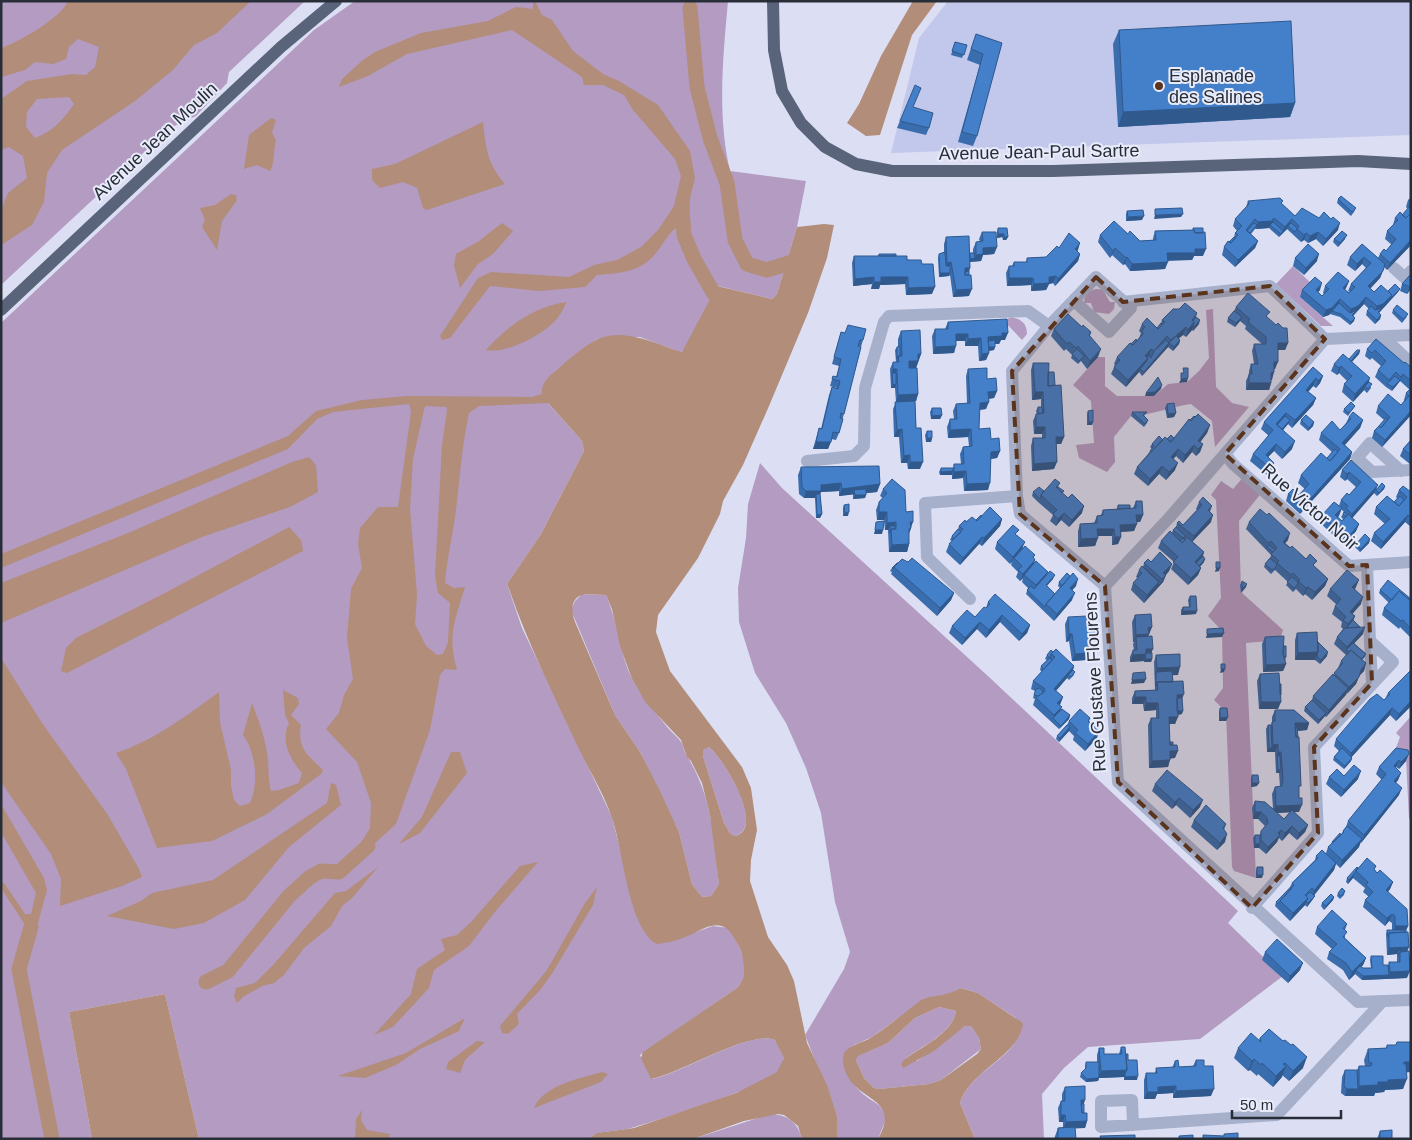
<svg xmlns="http://www.w3.org/2000/svg" width="1412" height="1140" viewBox="0 0 1412 1140" font-family="Helvetica,sans-serif">
	<style>
		.green { fill: #b49bc2 }
		.plaza { fill: #c2c8eb }
		.water { fill: #b18d7a; fill-rule: evenodd }
		.lines { fill: none; stroke-linecap: round; stroke-linejoin: round }
		.canal { stroke: #b18d7a; stroke-width: 15 }
		.minor { stroke: #a7b0cb; stroke-width: 12 }
		.major { stroke: #59647a; stroke-width: 12 }
		.wall { fill: #3a6dad; fill-rule: evenodd }
		.shaded-wall { fill: #30598d }
		.building { fill: #447fc9; stroke: #30598d }
		.marked { fill: #5a341c; fill-opacity: 0.2; stroke: #5a341c; stroke-width: 4; stroke-dasharray: 10 6; stroke-linejoin: round }
		.poi-dot { fill: #5a341c; stroke: #e8ebfa; stroke-width: 2 }
		.labels { text-anchor: middle; stroke-width: 4; stroke-linejoin: round; paint-order: stroke }
		.poi-label { font-size: 18px; fill: #282e38; stroke: #e8ebfa; text-anchor: start }
		.street-label { font-size: 18px; fill: #282e38; stroke: #e8ebfa }
	</style>
	<rect width="100%" height="100%" fill="#dcdff3"/>
	<path class="green" d="M1 1H305L229 72 227 83 196 116 170 128 1 285Z
		M355 1H728C723 57 717 115 730 171L806 181 797 227 777 294 772 299 718 286 684 351 680 352 640 337 596 340 554 372 546 401 582 441 584 451 541 534 507 584 522 628 612 817 632 897 696 932 713 926 729 928C739 946 754 969 737 988L640 1055 652 1079C683 1073 749 1030 775 1040 781 1049 788 1058 781 1068 770 1086 660 1119 635 1127 620 1132 601 1129 587 1139H199L165 994 69 1012 92 1139H1V323L314 30Z
		M1293 266 1312 284 1300 297 1333 326H1321L1276 284Z
		M1098 289 1103 290 1110 302H1115L1114 309 1109 314 1094 312 1091 303H1084C1084 295 1090 289 1098 289Z
		M1213 309 1216 387 1232 403 1249 407 1215 447 1212 421 1191 404C1170 407 1152 415 1131 416L1114 437 1115 462 1107 472 1079 458 1076 445 1094 443 1091 401 1073 385 1098 357H1105V386L1117 396H1154L1168 384 1187 382 1199 371 1209 358 1206 310Z
		M1011 317C1021 319 1027 323 1027 334L1022 340 1004 321Z
		M760 463 782 488 989 677 1238 911 1228 923 1283 976 1200 1039 1088 1047 1064 1068 1042 1094 1044 1139H975L960 1103C970 1072 1011 1059 1017 1037 1019 1032 1016 1023 1016 1018L978 993 960 988 948 995 935 997 912 1008 872 1037 854 1045 843 1056C845 1069 850 1082 860 1091 870 1102 884 1103 886 1119L878 1139H836L837 1116 805 1035 844 969 850 952 835 902 821 813 806 768 786 723 755 673 739 622 738 588 746 538 748 504Z
		M1245 475 1263 491 1239 521 1241 592 1283 630 1280 640 1246 643 1256 878 1234 871 1232 867 1226 712 1214 700 1223 688 1222 631 1208 616 1221 598 1216 500 1211 495 1221 481 1233 489Z
		M582 594 606 595C618 622 619 652 632 679 641 696 656 713 668 728 672 733 678 737 681 742 684 746 684 752 687 756 712 797 714 836 719 884L711 896 702 897 692 884 679 832 640 752 615 715 571 610 575 601Z
		M1411 716V819H1409L1406 758 1393 756 1400 737 1396 733Z
		M709 747C724 759 766 827 735 836L730 833 724 823 703 756 702 750Z
		M939 1007 956 1011C953 1033 921 1046 905 1059L917 1061 965 1026H971L979 1038 981 1049 941 1080 929 1084 879 1089 874 1088 864 1078 856 1060 857 1056 888 1043 915 1018Z
		M770 1114C787 1114 798 1123 802 1139H693Z"/>
	<path class="plaza" d="M948 1H1411V135L891 153 919 38Z"/>
	<path class="water" d="M68 1H251L217 33 194 45 173 70 135 101 62 150 47 173 44 202 32 225 1 245V210L8 193 27 178 23 156 9 147 1 150V99L27 81 72 74 86 75 95 67 99 47 78 39 69 47 66 59 53 64 35 62 25 70 1 77V48C19 42 61 18 68 1ZM69 97 74 104C63 120 53 131 35 138L26 127 27 112 37 99Z
		M533 1H535L542 15 552 20 573 51 603 74 619 81 658 105 690 151 695 178 690 198 688 235 679 226C670 231 665 241 659 249 643 272 623 273 597 275L585 287 539 291 490 286 450 338 442 340 440 336 478 278 491 272 569 277 594 265 617 260 641 247 658 230 674 206 681 176 675 159 633 110 624 95 603 85H584L582 77 512 30 407 54 368 76 339 87 342 79 363 60 375 52 421 33 488 21 516 7 533 9Z
		M913 1H937L912 35 880 135 866 136 847 123 859 104 881 56Z
		M271 118 276 120 272 132 276 141C273 151 275 163 270 171L257 165 244 169 249 135Z
		M483 122C486 149 487 163 505 184L427 210 423 208 417 188 403 182 380 188 372 180V169L395 164Z
		M231 194 236 195 237 200 222 221 217 250 202 227 205 220 200 208 215 205Z
		M502 223 513 231 493 254 478 264 460 288 454 265 456 254 479 241Z
		M824 224 834 225 827 258 808 313 769 406 743 465 723 501 720 514 698 558 658 615 656 632 670 671 742 767 751 788 757 830 751 860 750 881 768 937 787 965 794 981 807 1043 827 1085 837 1116V1139H802L798 1126 784 1115 778 1114 744 1121 693 1139H587L597 1133 634 1128 736 1093 777 1072 784 1058 775 1040C749 1030 682 1073 651 1079L641 1058 643 1052 737 988C746 978 745 968 742 955 741 949 737 943 734 938 720 912 700 933 680 939 672 942 664 943 657 944 628 929 623 848 612 818 604 794 590 772 579 749 554 696 528 644 509 589L507 584 541 534 584 451 582 441 548 403 479 406 469 413C462 445 460 477 456 510 453 534 447 558 445 583L454 588 465 587C455 620 447 636 457 670L445 669 440 675 430 730 396 824 351 865 359 846 370 828 371 803 357 762 326 729 339 713 344 695 353 679 347 638 351 589 362 568 358 544 360 528 378 507H398L411 412 409 404 333 412 317 419 288 449 1 568V554L288 436 316 411 362 400 407 396 532 397 542 394C540 382 552 374 560 367 596 337 606 327 653 342 663 345 673 350 682 352L717 286 772 299 777 294 797 227ZM425 406 446 407 447 410 442 445 435 576 438 593 450 603 448 642 443 654 437 655 426 646 415 624 417 594 410 509 413 459ZM585 594 606 595 612 609 620 646 632 679 646 703 681 740 687 757 691 761 702 783 710 815 719 884 711 896 702 897 692 884 679 832 660 791 640 752 615 715 575 622C571 611 570 597 585 594ZM709 747C724 759 766 828 735 836L730 833 724 823 703 756V750Z
		M567 302C563 308 560 317 554 322 540 336 506 354 486 350 507 326 535 306 567 302Z
		M309 457 316 465 318 492 290 507 202 537 1 623V583L128 533 292 462Z
		M289 527 301 540 303 551 67 673 61 671 66 648 76 638 165 593Z
		M1 658 42 723 108 815 139 869 142 877 122 886 60 906 61 879 51 854 1 782Z
		M283 690 298 698 299 704 291 715 301 725C297 749 307 754 323 770L321 774 267 814 212 841 157 848 126 769 116 753C155 740 186 716 219 692L220 722 231 770V786L234 800 240 806 250 803C259 784 256 752 243 735L252 703C259 721 266 740 268 760 269 771 268 779 271 791L279 790 299 783 302 773C290 759 280 741 289 723L285 715Z
		M451 752H460L467 773 420 833 399 844 422 817Z
		M331 783 336 785 341 805 289 847 245 900 204 923 174 929 107 916 141 901 152 893 213 880 327 803Z
		M1 804 44 878 47 890 27 963 25 935 27 928 3 891H1V883H4L25 914H31L36 893 1 832Z
		M538 862 494 913 469 946 434 970 429 988 393 1027 374 1035 411 994 417 969 445 950 441 939 457 935 471 922 520 866Z
		M378 867 352 898 342 906 331 926 304 948 284 975 274 983 262 986 243 997 237 1003 234 996 236 988 255 983 274 964 335 893 346 891Z
		M597 887 593 905 553 972 541 989 517 1014 519 1024 508 1034 502 1033 500 1026 547 970 585 903Z
		M960 988 978 993 1023 1023C1020 1056 970 1070 960 1103L975 1139H878C905 1092 844 1104 843 1058 843 1046 863 1043 872 1037 886 1028 899 1017 912 1007 915 1005 918 1002 921 1000 934 994 947 997 960 988ZM939 1007 956 1011C953 1033 921 1047 905 1059L901 1064 903 1068 934 1051 965 1026H971L979 1038 981 1049 977 1054 941 1080 929 1084 879 1089 874 1088 864 1078 856 1060 858 1056 888 1043 915 1018Z
		M165 994 199 1139H92L69 1012Z
		M465 1018 459 1031 420 1049 396 1065 365 1078 338 1076 406 1053Z
		M477 1041 485 1042 465 1060 460 1073 446 1069 448 1062Z
		M602 1072 608 1074 601 1082 534 1108C545 1084 579 1079 602 1072Z
		M362 1110 361 1120 367 1130 390 1134 388 1139H355L356 1119Z"/>
	<g class="lines">
		<path class="canal" d="M690 8 697 87 710 138 727 183 735 240 747 264 767 270 792 262 802 263
			M682 210 684 235 694 259 714 294 732 304
			M31 927 19 969 52 1139
			M206 982 228 971 289 896 310 877 321 871 339 872 368 846"/>
		<path class="minor" d="M1394 268 1405 278 1411 271
			M1074 301 1109 332 1131 308 1096 277 1049 326 1012 371 1017 496 1020 514 1105 586
			M1123 302 1270 286 1325 339
			M1411 335 1325 339 1169 518 1105 586 1118 782 1358 1002 1411 1000
			M1383 337 1411 363
			M1225 454 1233 464 1349 566 1411 562
			M807 461 854 456 864 446 865 388 884 322 889 316 1028 311 1049 326
			M1401 471 1370 443 1357 458 1372 472 1411 470
			M970 599 927 557 925 503 1017 496
			M1370 641 1372 683
			M1252 908 1318 833 1314 747 1393 662 1370 641 1367 565
			M1133 1125 1132 1100 1101 1101V1127L1277 1115 1382 1002"/>
		<path class="major" d="M773 1 774 50 782 91 801 123 825 147 856 164 892 171H1053L1358 161 1411 164
			M1 310 281 47 336 1"/>
	</g>
	<path class="wall" d="M1119 30 1295 103 1290 117 1118 127 1113 44Z
		M976 34 1002 43 977 136 973 146 958 142 980 65 967 60Z
		M955 42 967 45 962 58 951 55Z
		M914 107 929 128 926 135 897 128 900 121Z
		M1411 197V245L1387 270 1384 267 1380 278 1370 289 1374 292 1388 291 1400 289 1398 292 1379 313 1381 315 1380 319 1375 324 1366 315 1367 311 1369 309 1364 304 1353 316 1354 321 1350 325 1340 317 1330 314 1329 315 1323 317 1300 297 1302 290H1320L1318 292 1322 296 1324 294 1323 293 1325 286 1349 281 1345 290 1349 293 1350 292 1348 291 1351 284 1366 268 1362 264 1355 271 1347 265 1350 257 1362 244 1378 258 1380 254 1386 251 1392 245 1385 239 1387 231 1393 225 1395 218 1402 215 1408 209 1406 207 1408 200Z
		M1338 199 1356 208 1354 212 1351 216 1337 203Z
		M1248 201 1282 204 1295 216 1338 230 1323 246 1316 239 1308 243 1304 240 1301 242 1287 229 1279 237 1269 228 1255 229 1251 234 1258 241 1255 248 1235 267 1222 255 1224 247 1234 237 1235 233 1237 231 1233 226 1235 219 1246 207Z
		M1127 211 1142 220 1126 221V214Z
		M998 228 1008 237 1006 240H1003L1002 237 997 238V232Z
		M1193 228 1203 256H1194L1192 260H1168L1165 269 1130 271 1125 264 1123 265 1112 255 1110 258 1098 242 1100 235 1128 234 1140 241 1153 240V238L1155 231 1193 230Z
		M982 232 997 247 994 254 983 255 981 261 970 262V268L969 271V296L953 297 950 275 949 276 939 277 938 258 939 254 944 252V244L946 237 970 253H973V249L976 242H980L979 239Z
		M1334 239H1345L1338 247 1333 242Z
		M1058 247 1078 250 1077 251 1080 254 1078 261 1055 286 1053 283 1049 284 1046 290 1031 291V285L1007 286 1006 273 1009 266H1012L1014 262H1026L1027 258 1046 257Z
		M879 254 896 256 922 264 932 294 906 295 905 284 880 285 879 289H871L872 284 853 286 852 263 854 256H878Z
		M1295 258 1317 261 1304 275 1293 266Z
		M1411 274V289L1407 294 1400 291 1402 284Z
		M1236 307 1267 317 1288 343 1285 350H1278L1275 369H1274V372L1271 380V383L1269 390H1246V381L1249 374V371L1251 364H1254L1252 351 1254 344H1262L1245 329 1246 326 1240 321 1235 327 1227 322 1228 318 1234 311Z
		M1393 310 1408 314 1406 318 1402 323 1392 313Z
		M1197 313 1196 317 1199 324 1193 331 1192 330 1186 337 1183 335 1178 339 1180 340 1179 344 1173 351 1168 347 1142 376 1139 372 1126 387 1111 374 1115 365 1114 364 1117 357 1131 344 1137 341 1139 338 1141 333 1139 331 1142 324 1157 328 1161 323 1162 320Z
		M948 322 1005 340H1001L999 344H995L994 350 989 351V353L986 360 979 361 978 346H965V341H956L954 353 933 354 932 336 935 329H945Z
		M1082 327 1091 332 1090 336 1098 357 1087 369 1081 361 1078 364 1071 358 1072 355 1066 349 1064 351 1051 336 1054 329Z
		M901 331 921 354 916 368 918 394 916 401H915L916 428 920 469H908L907 463H901L899 437H894L893 409 896 402 895 388H891L890 369 893 362H896L895 350 897 347H898V339Z
		M841 332 863 340 861 347 839 433 836 440 831 439 828 449H813L819 428 821 429 829 395 832 387 837 389V388L830 386 833 376 836 377 839 366 832 364Z
		M1376 339 1404 363 1411 367V415L1382 447 1372 438 1374 431 1384 420 1376 413 1378 406 1401 405 1404 401V400L1406 393 1410 390 1400 381 1392 391 1386 387 1375 377 1378 370 1381 366 1372 358 1370 360 1365 356 1367 349Z
		M1360 350 1359 354 1352 362 1369 382 1371 388 1367 393 1364 390 1353 402 1342 392 1344 384 1347 381 1339 373 1337 375 1331 371 1334 364 1349 359Z
		M1033 363 1048 372 1055 385 1064 437 1061 444H1056L1054 469 1032 471 1031 446 1033 438H1042V434H1034L1033 421 1036 414H1037L1036 411 1038 407H1041V399L1032 400 1031 370Z
		M1313 367 1323 376 1320 383 1316 388 1313 386 1308 392 1316 398 1313 405 1292 428 1288 424 1283 430 1292 449 1282 459 1274 451 1268 457 1272 470 1267 475 1250 461 1253 454 1269 436 1261 429 1264 422Z
		M968 369 987 379 997 391 994 398 988 399 986 409 979 410V429L991 439 1000 451 997 458 991 459 988 490 964 491 963 478 952 479V475H940L939 472 941 468H953L954 464H961L960 454 963 447 969 446 968 437 948 438 947 427 950 419H954L953 411 956 404 967 403 966 376Z
		M1167 404 1176 413 1174 417 1167 418 1165 408Z
		M1355 406 1353 409 1348 416 1343 412 1344 409Z
		M932 408 942 415 940 419H931L930 412Z
		M1088 411 1093 422 1092 425H1087V414Z
		M1132 412H1147L1144 416 1148 420 1147 423 1144 427 1131 416Z
		M1349 417 1363 420 1360 428 1345 445 1352 452 1350 459 1300 514 1286 501 1288 494 1299 495 1305 489 1298 483 1301 475 1327 458 1332 452 1319 440 1321 433 1340 430 1346 423Z
		M1190 420 1210 425 1207 433 1200 442 1203 444 1200 452 1196 456 1192 452 1183 463 1176 456 1173 459 1175 470 1166 480 1159 474 1148 486 1134 474 1137 467 1148 454 1150 451 1152 449 1150 447 1152 444 1163 440 1174 438Z
		M1301 420 1314 422 1313 426 1308 431 1300 424Z
		M927 431 932 438 931 442H926L925 435Z
		M1411 440V465L1400 456 1403 449Z
		M1351 460 1377 489 1385 486 1384 489 1377 496 1374 493 1352 518 1359 524 1356 531 1348 541 1344 540 1342 543 1319 522 1322 515 1339 506 1341 500 1349 495 1356 487 1347 479 1345 481 1340 477 1342 470ZM1341 509 1344 512 1341 517 1343 519 1342 521 1338 517Z
		M801 467 880 484 877 492 866 493 865 498 853 499V494L839 496V491L821 492 820 494 822 514 820 518H816L815 498H804L799 494 798 475Z
		M1060 483 1058 487 1063 494 1082 513 1069 527 1061 520 1056 526 1050 521 1053 515 1038 502 1032 496 1033 492 1044 491Z
		M883 489 906 512 911 529 909 533V544L907 552H889L888 530H885L884 520H877L876 510 879 502 883 498 880 496Z
		M1399 490 1411 492V527L1405 522 1381 549 1371 541 1374 533 1385 524 1374 514 1376 507 1394 502 1397 498 1396 497Z
		M1136 501 1143 515 1140 522H1137L1134 531 1121 532V537L1118 544 1112 545V536H1098L1095 546 1078 547V531L1080 524 1094 523 1097 516 1101 515 1103 510 1117 509 1118 505 1130 508H1133Z
		M1199 502 1212 506 1210 512 1211 522 1192 542 1204 552 1203 556 1204 562 1200 567 1201 568 1198 575 1188 585 1171 569 1174 562 1158 548 1161 541H1180L1172 533 1173 530 1176 527 1177 523 1183 525 1197 510 1196 509Z
		M844 505 848 516H843V508Z
		M982 516 1002 519 1000 526 982 546 979 544 960 565 946 552 949 544 952 541 950 540 952 536 958 529 959 526 966 522 976 520Z
		M1249 522 1288 540 1285 543 1315 567 1328 579 1325 586 1312 600 1305 594 1303 596 1296 589 1293 592 1286 585 1288 582 1275 570 1271 574 1264 567 1265 564 1270 558 1271 555 1246 529Z
		M1017 535 1023 548 1035 555 1033 558 1034 564 1047 575 1053 579 1047 586 1055 594 1060 588 1058 586 1059 582 1076 586 1072 590V600L1054 621 1026 594 1028 588 1022 582 1023 578 1020 581 1016 577 1018 572 1011 565 1012 562 1010 564 995 549 997 542Z
		M1370 539 1369 543 1360 552 1355 547 1356 544Z
		M1151 562 1172 564 1169 571 1166 575 1163 582 1144 603 1131 590 1133 583 1138 578 1136 577 1139 570 1143 567 1144 563Z
		M898 563 954 593 951 600 937 616 891 574 892 572 890 571 892 568Z
		M1242 581 1246 587 1241 593 1240 585Z
		M1356 587 1355 589 1361 604 1352 614 1355 616 1353 621 1363 634 1354 643 1366 654 1365 657 1362 660 1366 663 1364 671 1359 676 1356 684 1346 694 1326 717 1325 716 1318 724 1304 711 1305 707 1312 700 1313 696 1334 675 1338 668 1341 661 1346 655 1334 644 1337 637 1343 629 1341 627 1342 622 1332 614 1335 606 1337 605 1327 596 1330 589Z
		M1380 590 1411 599V638L1400 627 1399 629 1382 615 1384 608 1389 603 1379 593Z
		M1190 596 1196 614 1181 615V610L1183 607H1189L1188 600Z
		M988 602 1030 625 1027 633 1019 641 1000 622 986 638 977 629 962 645 949 633 952 626 975 617 986 608Z
		M1135 615 1152 627 1148 636 1152 653V659L1151 662H1144V661L1130 662V657L1133 650H1134L1133 644 1134 642H1133L1132 622Z
		M1068 617 1087 626 1094 640H1088L1089 653 1086 660 1072 661 1069 641 1066 642 1065 624Z
		M1297 633 1318 642 1327 656 1320 664 1315 660H1295V640Z
		M1265 637 1284 646 1286 657 1285 661 1286 664 1283 671 1263 672 1262 644Z
		M1051 650 1074 666 1073 670 1074 675 1069 680 1067 678 1056 691 1063 697 1060 705V710L1070 715 1069 719 1059 729 1033 705 1035 699 1033 698 1035 691 1031 689 1033 681 1042 672 1040 670 1041 666 1047 660 1045 659 1047 655Z
		M1156 655 1178 675H1172L1173 682 1182 698V714L1178 715 1175 724H1169L1170 742 1175 758H1170L1168 767 1149 768 1148 725 1151 718H1156V710L1144 711 1143 704H1132V698L1135 691 1155 690 1154 662Z
		M1260 674 1281 695 1278 709H1259L1257 681Z
		M1388 693 1411 706 1396 721 1390 715 1351 757 1352 758 1351 761 1344 769 1333 760 1334 757 1339 751 1334 746 1336 739 1384 700 1386 697Z
		M1220 708 1228 717 1226 721H1219V712Z
		M1275 710 1309 723 1307 730 1297 731 1299 812H1294L1308 825 1305 832 1297 840 1289 833 1282 841 1279 838 1277 842 1266 854 1259 848H1254L1253 838 1255 835H1260L1261 831 1265 826 1258 819H1253L1252 808 1255 801 1273 808 1272 794 1275 787H1280L1279 773H1276L1275 752H1267L1266 729 1268 725H1271L1272 722V717ZM1290 812 1284 819 1277 813Z
		M1090 718 1089 721 1094 726 1097 738 1085 751 1073 740 1074 736 1069 731 1059 742 1056 739 1057 736 1067 725 1069 721Z
		M1396 748 1406 761 1399 769 1396 767V768L1401 773 1398 780 1396 783 1399 795 1361 843 1360 842 1359 847 1340 868 1336 864 1334 870 1314 895 1313 899 1307 907 1305 905 1290 921 1275 906 1276 902 1290 887 1292 883 1315 860 1316 856 1326 853 1328 847 1331 844 1332 842 1341 835 1343 831 1346 827 1348 821 1382 780 1376 774 1379 767Z
		M1252 775 1257 786 1251 787V779Z
		M1344 776 1358 779 1341 797 1326 784 1329 777Z
		M1155 784 1200 807 1190 818 1176 805 1172 809 1152 791Z
		M1194 820 1226 824 1224 830 1225 842 1217 850 1191 827Z
		M1376 866 1374 870 1377 873 1393 882 1390 889 1388 892 1408 926 1406 930 1409 947 1407 950V978L1362 980 1355 974 1349 980 1343 970 1327 959 1329 952 1332 949 1315 934 1317 927 1347 924 1345 930V938L1366 958 1363 965 1361 967 1363 968H1371L1370 960 1371 956 1383 965 1388 966 1389 962H1397V954L1387 955 1386 934 1387 930H1392V923L1389 921 1385 926 1363 907 1365 900 1369 897 1363 892 1365 888 1353 878 1348 884 1346 882 1347 878 1358 868Z
		M1257 867 1262 878H1256V871Z
		M1345 891 1344 895 1340 899 1337 896 1338 893Z
		M1334 897 1333 900 1324 910 1321 906 1322 903Z
		M1265 952 1300 970 1288 983 1262 960Z
		M1260 1038 1303 1068 1289 1081 1282 1075V1077L1273 1087 1258 1074 1257 1076 1250 1070 1248 1071 1234 1058 1238 1048 1259 1040Z
		M1387 1045 1411 1072H1406L1403 1089 1385 1090 1384 1092 1375 1093 1374 1096H1345L1341 1093 1342 1077 1345 1070H1357L1359 1066H1365L1364 1060 1368 1049 1386 1048Z
		M1121 1047 1126 1054 1137 1080H1124V1077L1099 1078 1098 1081 1086 1082 1080 1077 1081 1073 1085 1069V1066L1086 1062H1097V1055L1099 1048 1104 1054H1119Z
		M1196 1060 1204 1066 1211 1096 1173 1098V1093L1157 1094 1155 1099H1144V1080L1146 1073H1155L1156 1068H1172L1175 1061 1179 1067 1193 1066Z
		M1065 1087 1084 1104V1113L1087 1121 1085 1128H1075L1076 1139H1054L1058 1128 1063 1127V1122H1059L1058 1108 1061 1101H1062V1094Z
		M1380 1131 1392 1139H1377Z"/>
	<path class="shaded-wall" d="M1295 103 1290 117 1118 127 1123 112Z
		M1183 214 1181 217 1154 219 1155 215Z
		M1144 216 1142 220 1126 221 1128 217Z
		M1274 218 1272 225H1270L1269 228 1256 229 1258 222Z
		M1292 219 1289 226H1288L1287 229 1279 237 1285 227Z
		M1340 223 1338 230 1323 246 1326 239Z
		M1318 232 1316 239 1308 243 1310 236Z
		M1306 233 1304 240 1301 242 1304 235Z
		M998 234H1004L1002 237 997 238Z
		M1347 235 1345 239 1338 247 1340 243Z
		M1004 237H1008L1006 240H1003Z
		M1411 240V245L1387 270 1390 263Z
		M1258 241 1255 248 1235 267 1238 260Z
		M1080 243 1078 250 1072 256 1075 249Z
		M997 247 994 254 983 255 981 261 967 262 969 259 975 258 976 255 983 248Z
		M1115 248 1112 255 1110 258 1113 251Z
		M1195 249H1206L1203 256H1194L1192 260 1165 261 1167 253Z
		M1080 254 1078 261 1055 286 1058 279Z
		M1319 254 1317 261 1304 275 1306 268Z
		M1127 257 1125 264 1123 265 1126 258Z
		M1364 257 1362 264 1355 271 1357 264Z
		M951 262 949 270H945L947 263Z
		M1168 262 1165 269 1130 271 1132 264Z
		M965 268H970L968 275H964Z
		M1383 271 1380 278 1365 294 1368 286Z
		M940 273H950L949 276 939 277Z
		M1056 276 1053 283 1049 284 1046 290 1031 291 1034 284 1049 277Z
		M874 277 872 284 853 286 855 279Z
		M881 277H908L905 284 880 285 879 289H871L874 282Z
		M1009 278H1033L1031 285 1007 286Z
		M1349 281 1346 288 1340 295 1343 288Z
		M1322 283 1320 290 1313 297 1316 290Z
		M1411 286V289L1407 294 1410 287Z
		M935 287 932 294 906 295 908 288Z
		M972 289 969 296 953 297 956 290Z
		M1400 289 1398 292 1376 316 1374 313 1377 306Z
		M1366 297 1364 304 1351 318 1348 316 1351 309Z
		M1340 299 1338 306 1332 311 1329 315 1323 317 1326 310Z
		M1381 315 1380 319 1375 324 1377 320Z
		M1242 317 1240 321 1235 327 1236 323Z
		M1355 318 1354 321 1350 325 1351 322Z
		M1200 320 1199 324 1193 331 1194 327Z
		M1194 322 1192 330 1186 337 1188 330Z
		M1186 327 1183 335 1171 345 1169 343 1171 340Z
		M1002 333H1008L1005 340H1001L999 344H987L988 337Z
		M956 334H968L965 341H953Z
		M981 338 978 346H965L968 339Z
		M1180 340 1179 344 1173 351 1174 347Z
		M1169 343 1168 347 1142 376 1144 372Z
		M1278 343H1288L1285 350H1275Z
		M956 346 954 353 933 354 935 347Z
		M987 347H995L994 350 986 351Z
		M1101 349 1098 357 1087 369 1090 361Z
		M1151 349 1149 356 1145 361V356Z
		M1360 350 1359 354 1347 367 1348 364Z
		M989 353 986 360 979 361 982 354Z
		M918 354H921L916 368 906 369 909 361Z
		M1148 358 1145 365 1140 369 1139 372 1126 387 1128 380Z
		M1274 362H1278L1275 369H1271Z
		M1341 366 1339 373 1337 375 1339 368Z
		M893 369H897L894 376 892 373 891 376Z
		M1274 372 1272 380H1268L1271 373Z
		M1403 374 1400 381 1392 391 1393 387 1400 380Z
		M1323 376 1320 383 1316 388 1318 381Z
		M1188 378 1187 382 1179 383 1181 379Z
		M1316 378 1313 386 1304 397 1306 390Z
		M1370 378 1368 385 1365 386 1364 390 1353 402 1355 394Z
		M1249 383H1271L1269 390H1246Z
		M896 384 895 388H891L893 385Z
		M1162 385 1161 389 1154 396H1145L1146 393Z
		M997 391 994 398 986 399 988 392Z
		M1035 392H1043L1041 399 1032 400Z
		M918 394 916 401 896 402 898 395Z
		M1316 398 1313 405 1292 428 1295 420Z
		M989 402 986 409 977 410 980 403Z
		M1411 411V415L1382 447 1385 440Z
		M1176 413 1174 417 1167 418 1168 414Z
		M1286 413 1284 420 1276 429V424Z
		M942 415 940 419H931L932 416Z
		M1290 420 1288 424 1278 436 1279 432Z
		M1363 420 1360 428 1340 450 1342 443Z
		M1089 422H1093L1092 425H1087Z
		M1314 422 1313 426 1308 431 1309 428Z
		M1210 425 1207 433 1196 448 1198 441Z
		M1036 427H1045L1042 434H1034Z
		M902 429 899 437H894L897 430Z
		M971 429 968 437 948 438 950 430Z
		M1056 437H1064L1061 444H1053Z
		M927 438H932L931 442H926Z
		M1295 441 1292 449 1282 459 1285 452Z
		M816 442H831L828 449H813Z
		M1203 444 1200 452 1196 456 1198 449Z
		M1276 444 1274 451 1263 462 1266 455Z
		M1194 445 1192 452 1183 463 1185 455Z
		M1178 449 1176 456 1169 464 1171 457Z
		M1000 451 997 458 988 459 991 452Z
		M1352 452 1350 459 1300 514 1303 507Z
		M910 455 907 463H901L904 456Z
		M910 462H923L920 469H908Z
		M1057 462 1054 469 1032 471 1034 464Z
		M1178 463 1175 470 1166 480 1169 472Z
		M1274 463 1272 470 1267 475 1270 468Z
		M1162 466 1159 474 1148 486 1150 479Z
		M953 471 952 475H940L941 472Z
		M966 471 963 478 952 479 954 472Z
		M1349 472 1347 479 1345 481 1347 474Z
		M841 483 839 491 821 492 819 498 816 494 815 498H804L806 491 821 485Z
		M990 483 988 490 964 491 967 484Z
		M880 484 877 492 839 496 842 489Z
		M1378 485 1374 493 1348 523 1352 514Z
		M1385 486 1384 489 1377 496 1379 493Z
		M855 495H866L865 498 853 499Z
		M1084 506 1082 513 1069 527 1072 520Z
		M1342 508 1339 516 1333 522 1335 515Z
		M849 512 848 516H843L845 513Z
		M879 512H887L884 520H877Z
		M1064 513 1061 520 1056 526 1058 519Z
		M822 514 820 518H816L817 515Z
		M1136 515H1143L1140 522H1134Z
		M1213 515 1211 522 1191 543 1194 536Z
		M1408 515 1405 522 1381 549 1383 542Z
		M1002 519 1000 526 982 546 984 538Z
		M896 522 893 529 890 526 888 530H885L887 523Z
		M910 522H913L908 536H906Z
		M1137 524 1134 531 1118 532 1120 525Z
		M1359 524 1356 531 1348 541 1351 534Z
		M1097 529H1114L1112 536H1094Z
		M875 530H883L882 534H874Z
		M1290 533 1288 540 1280 549 1283 542Z
		M1347 533 1344 540 1342 543 1344 536Z
		M982 537 979 544 960 565 963 558Z
		M1115 537H1121L1118 544 1112 545Z
		M1098 538 1095 546 1078 547 1081 539Z
		M1370 539 1369 543 1360 552 1361 549Z
		M1025 542 1022 549 1014 558 1010 564 1013 557Z
		M909 544 907 552H889L892 545Z
		M1204 552 1201 559 1195 567V562Z
		M1205 559 1204 562 1195 572 1196 568Z
		M1035 560 1033 567 1024 575 1023 578 1020 581 1023 574Z
		M1172 564 1169 571 1162 579 1163 573Z
		M1201 568 1198 575 1188 585 1191 578Z
		M1216 568H1220L1219 571 1215 572Z
		M1048 572 1045 579 1033 593 1036 585Z
		M1055 575 1053 579 1044 588 1046 585Z
		M1166 575 1163 582 1144 603 1147 595 1159 582 1161 583 1162 579Z
		M1078 579 1076 586 1067 596 1070 588Z
		M1328 579 1325 586 1312 600 1315 592Z
		M1359 580 1356 587 1350 594 1352 587Z
		M1247 584 1246 587 1241 593 1242 589Z
		M1308 587 1305 594 1303 596 1306 588Z
		M954 593 951 600 937 616 940 608Z
		M1075 593 1072 600 1054 621 1057 614Z
		M1363 597 1361 604 1348 619 1350 612Z
		M1183 611H1197L1196 614 1181 615Z
		M1002 615 1000 622 986 638 989 630Z
		M1355 616 1352 623 1345 631 1348 624Z
		M980 622 977 629 962 645 965 638Z
		M1030 625 1027 633 1019 641 1022 634Z
		M1152 627 1146 641 1136 637 1134 642H1133L1136 635 1148 628Z
		M1365 627 1363 634 1347 651 1346 650 1345 654 1347 647Z
		M1096 633 1094 640 1085 641 1088 634Z
		M1224 633 1222 637 1206 638 1207 634Z
		M1069 634H1072L1069 641 1066 642Z
		M1146 649H1153L1150 656 1145 657 1144 661 1130 662 1133 655Z
		M1318 652 1315 660H1295L1298 653Z
		M1328 652 1327 656 1320 664 1321 660Z
		M1089 653 1086 660 1072 661 1075 654Z
		M1145 659H1152L1151 662H1144Z
		M1366 663 1364 671 1358 677 1361 670Z
		M1286 664 1283 671 1263 672 1266 665Z
		M1074 666 1072 673 1068 675 1067 678 1051 696 1054 689Z
		M1180 667 1178 675 1156 676V672L1154 676 1157 668Z
		M1221 669H1225L1224 672 1220 673Z
		M1359 677 1356 684 1347 694 1349 687Z
		M1146 679 1144 683 1131 684 1132 680Z
		M1348 688 1346 695 1326 717 1329 710Z
		M1184 694 1181 702H1174L1177 695Z
		M1063 697 1060 704 1055 710 1057 703Z
		M1135 697H1146L1143 704H1132Z
		M1411 701V706L1396 721 1399 714Z
		M1261 702H1281L1278 709H1259Z
		M1146 703H1158L1156 710 1144 711Z
		M1062 707 1059 714 1053 718 1052 722 1054 715Z
		M1392 708 1390 715 1349 760 1351 753Z
		M1176 711H1183L1182 714 1175 715Z
		M1326 713 1325 716 1318 724 1319 720Z
		M1070 715 1069 719 1059 729 1061 726Z
		M1169 717H1178L1175 724H1166Z
		M1228 717 1226 721H1219L1220 718Z
		M1295 723H1309L1307 730 1294 731Z
		M1070 727 1069 731 1059 742 1060 738Z
		M1099 731 1097 738 1085 751 1088 744Z
		M1278 744 1275 752H1267L1269 748H1272L1273 745Z
		M1169 749 1178 751 1175 758 1168 759Z
		M1278 752H1281L1279 759 1277 756Z
		M1409 754 1406 761 1399 769 1401 762Z
		M1352 758 1351 761 1344 769 1345 766Z
		M1170 760 1168 767 1149 768 1152 761Z
		M1399 760 1396 767 1391 773 1394 766Z
		M1278 770H1281L1279 773H1276Z
		M1361 771 1358 779 1341 797 1344 790Z
		M1401 773 1398 780 1391 788 1394 781Z
		M1252 783H1259L1257 786 1251 787Z
		M1402 788 1399 795 1361 843 1364 835Z
		M1179 798 1176 805 1172 809 1175 802Z
		M1203 800 1200 807 1190 818 1193 810Z
		M1302 805 1299 812 1273 813 1276 806Z
		M1255 812H1261L1258 819H1253Z
		M1308 825 1305 832 1297 840 1299 833Z
		M1292 826 1289 833 1282 841 1285 833Z
		M1281 830 1277 842 1266 854 1268 847 1278 833Z
		M1227 834 1225 842 1217 850 1220 843Z
		M1362 839 1359 847 1340 868 1342 860Z
		M1255 844H1260L1259 848H1254Z
		M1336 863 1334 870 1312 898 1314 891Z
		M1354 874 1353 878 1348 884 1349 880Z
		M1257 875H1263L1262 878H1256Z
		M1393 882 1390 889 1383 897 1386 890Z
		M1315 896 1313 899 1307 907 1308 903Z
		M1334 897 1333 900 1324 910 1326 906Z
		M1308 898 1305 905 1290 921 1293 913Z
		M1392 914 1389 921 1385 926 1387 918Z
		M1395 926H1408L1405 933 1393 934Z
		M1409 947 1406 954 1398 951 1397 954 1387 955 1389 948Z
		M1366 958 1363 965 1357 971 1356 970 1355 974 1349 980 1352 972Z
		M1303 963 1300 970 1288 983 1290 976Z
		M1410 971 1407 978 1362 980 1363 976 1389 975 1390 972Z
		M1307 1057 1303 1068 1289 1081 1293 1071Z
		M1254 1059 1250 1070 1248 1071 1252 1061Z
		M1404 1062H1411V1072L1400 1073Z
		M1285 1063 1282 1070 1286 1066 1282 1077 1273 1087 1276 1076Z
		M1127 1070 1124 1077 1099 1078 1098 1081 1086 1082 1087 1079 1098 1078 1101 1071Z
		M1138 1076 1137 1080H1124L1125 1077Z
		M1407 1079 1403 1089 1385 1090 1384 1092 1375 1093 1374 1096H1345L1347 1089H1358L1359 1086 1388 1080Z
		M1176 1086 1173 1093 1157 1094 1155 1099H1144L1147 1092 1158 1087Z
		M1214 1089 1211 1096 1173 1098 1176 1091Z
		M1081 1100H1085L1083 1107H1080Z
		M1061 1115H1065L1063 1122H1059Z
		M1087 1121 1085 1128 1063 1129 1066 1122Z"/>
	<path class="building" d="M1291 21 1295 103 1123 112 1119 30Z
		M976 34 1002 43 977 136 962 132 983 54 971 49Z
		M955 42 967 45 964 55 952 51Z
		M915 85 921 88 913 107 933 113 929 128 900 121Z
		M1341 196 1356 208 1352 212 1338 199Z
		M1280 198 1283 201 1281 203 1295 216 1302 208 1319 218 1324 212 1331 219 1333 217 1340 223 1326 239 1318 232 1310 236 1306 233 1304 235 1297 229 1299 226 1292 219 1285 227 1274 218 1272 221 1258 222 1255 219 1246 230 1258 241 1238 260 1224 247 1228 241 1231 243 1238 235 1235 233 1242 226 1235 219 1249 204 1248 201Z
		M1410 206 1411 207V213L1406 218 1402 215Z
		M1182 208 1183 214 1155 215V209Z
		M1143 210 1144 216 1128 217 1127 211Z
		M1400 212 1406 218 1411 213V230L1410 231 1411 232V240L1390 263 1380 254 1384 249 1386 251 1396 239 1387 231 1398 220 1395 218Z
		M1114 221 1128 234 1130 231 1140 241 1156 240 1155 231 1194 230 1195 233 1205 232 1206 249H1195V253H1167L1168 262 1132 264 1127 257 1126 258 1115 248 1113 251 1100 235Z
		M1273 222 1283 231 1281 234 1270 225Z
		M1254 223 1257 225 1250 233 1247 231Z
		M1291 223 1298 229H1297L1295 232 1288 226Z
		M998 228H1007L1008 237H1004V234H998Z
		M1193 228H1203V233H1195L1194 230H1193Z
		M1342 231 1347 235 1340 243 1334 239Z
		M982 232H996L997 247 983 248V254L976 255V242L983 241Z
		M1069 233 1080 243 1075 249 1080 254 1058 279 1056 276 1049 277V283L1034 284 1033 278H1009V266H1014V262H1027V258L1046 257 1057 246 1059 248Z
		M969 236 970 268H965V275H971L972 289 956 290 951 262 947 263 946 237Z
		M1234 237 1235 238 1231 243 1229 242Z
		M1308 244 1319 254 1306 268 1295 258Z
		M1362 244 1385 264 1383 271 1368 286 1374 292 1381 285 1392 295 1383 304 1377 306 1366 297 1358 306 1351 309 1340 299 1332 308 1326 310 1302 290 1315 277 1322 283 1316 290 1322 296 1329 289 1325 286 1338 272 1349 281 1343 288 1349 293 1355 287 1351 284 1371 263 1364 257 1357 264 1350 257Z
		M945 252 946 266H950V273H940L939 254Z
		M970 253H974L975 258 970 259Z
		M879 254H896V256H879Z
		M854 256H907V260H921L922 264H933L935 287 908 288V277H881V282H874V277L855 279Z
		M969 271V275H965V272Z
		M1411 274V286L1410 287 1402 284Z
		M1395 284 1400 289 1390 299 1392 295 1388 291Z
		M1248 293 1270 312 1266 316 1276 325 1278 323 1283 328H1287L1288 343H1278V362H1274V372L1271 373V383H1249V374H1252L1251 364H1258L1254 344H1266V337L1248 322 1250 319 1236 307Z
		M1185 303 1197 313 1192 320 1194 322 1188 330 1186 327 1171 340 1167 336 1154 351 1151 349 1145 356 1148 358 1128 380 1114 367 1120 360 1117 357 1130 343 1133 345 1143 334 1142 331 1145 327 1142 324 1147 318 1158 329 1165 322 1162 320 1173 309H1179Z
		M1339 303 1350 313 1357 310 1352 315 1355 318 1351 322 1341 314 1332 311Z
		M1397 305 1408 314 1403 319 1393 310Z
		M1371 306 1375 310 1382 308 1378 312 1381 315 1377 320 1367 311Z
		M1234 311 1242 317 1236 323 1228 318Z
		M1068 314 1082 327 1083 325 1091 332 1089 335 1101 349 1090 361 1078 346 1076 348 1069 342 1067 344 1054 329Z
		M1196 317 1200 320 1194 327 1193 326 1194 322 1193 321Z
		M1007 319 1008 333H1002V336L988 337 989 353 982 354 981 338 968 339V334H956V346L935 347V329H948V322Z
		M1161 323 1162 325 1158 329 1157 328Z
		M848 325 866 329 863 340H860L858 346 861 347 844 414 841 413 840 418 843 419 839 433 833 432 831 442H816L819 428 822 429 832 387 838 389 840 381 832 379 833 376 837 377 841 359 834 357 841 332 845 333Z
		M920 330 921 354H918V361H909V368H917L918 394 898 395 897 369H893V362H899L898 356H902L901 331Z
		M1176 336 1180 340 1174 347 1169 343 1144 372 1140 369 1146 362 1148 358 1147 357 1149 355V356L1151 358 1154 351 1166 340 1169 343Z
		M1136 339 1137 341 1133 345 1131 344Z
		M1376 339 1404 363 1405 362 1411 367V381L1403 374 1401 377 1396 372 1389 380 1378 370 1386 361 1375 350 1372 353 1367 349Z
		M995 340V347H989L988 341Z
		M900 346V356H898L897 359V347Z
		M1077 349 1084 356 1079 361 1072 354Z
		M1357 350H1360L1351 361 1349 359Z
		M1343 354 1370 378 1355 394 1344 384 1352 376 1341 366 1339 368 1334 364Z
		M1033 363H1049L1048 386 1061 385 1064 437H1056L1057 462 1034 464 1033 438H1045V427H1036V414L1044 413 1043 392H1035Z
		M1313 367 1323 376 1318 381 1316 378 1306 390 1316 398 1295 420 1286 413 1276 424 1295 441 1285 452 1276 444 1266 455 1274 463 1270 468 1253 454 1273 430 1264 422Z
		M987 368V379L996 378 997 391 988 392 989 402 980 403 979 429 990 428 991 439 999 438 1000 451 991 452 990 483 967 484 966 471 954 472V464H964L963 447 972 446 971 429 950 430V419H957L956 404 970 403 968 369Z
		M1183 368H1188V378L1181 379V373H1184Z
		M1048 372H1054L1055 385 1048 386Z
		M892 373H896V384L893 385Z
		M1395 376 1400 380 1393 387 1387 384Z
		M1158 377 1162 385 1155 392 1146 393Z
		M1369 382 1372 384 1368 389 1365 386Z
		M1411 388V411L1385 440 1374 431 1379 426 1381 428 1390 417 1378 406 1388 394 1401 405 1409 396 1406 393Z
		M915 401 916 428H921L923 462H910V455L904 456 902 429 897 430 895 402Z
		M1351 402 1355 406 1349 413 1344 409Z
		M1174 403 1176 413 1168 414 1167 404Z
		M1038 407H1042L1043 413 1038 414Z
		M932 408H941L942 415 932 416Z
		M1093 410V422H1089L1088 411Z
		M1132 412H1147L1143 415 1148 420 1145 424Z
		M1353 412 1363 420 1342 443 1352 452 1303 507 1288 494 1293 489 1299 495 1309 484 1301 475 1321 453 1330 461 1340 449 1321 433 1332 421 1340 430 1351 419 1349 417Z
		M1198 414 1210 425 1198 441 1203 444 1198 449 1194 445 1185 455 1178 449 1171 457 1178 463 1169 472 1162 466 1150 479 1137 467 1165 437 1171 442 1189 419 1191 421Z
		M1306 415 1314 422 1309 428 1301 420Z
		M1194 416 1195 417 1191 421 1190 420Z
		M1285 416 1290 420 1282 429 1277 425Z
		M1386 418 1388 419 1381 428 1379 426Z
		M927 431H932V438H927Z
		M1171 435 1174 438 1171 442 1167 439Z
		M1159 436 1163 440 1151 452 1150 451 1154 446 1152 444Z
		M1411 440V455L1403 449Z
		M1335 449 1338 452 1330 461 1327 458Z
		M1351 460 1378 485 1352 514 1346 508 1348 506 1341 500 1347 493 1349 495 1361 482 1349 472 1347 474 1342 470Z
		M879 466 880 484 842 489 841 483 821 485V491H806L802 487 801 467Z
		M941 468H953V471L941 472Z
		M892 479 905 490 906 512 913 511V522H910L911 528 909 529V544L892 545 891 529H896V522L887 523V512H879V502L887 493 883 489Z
		M1055 479 1060 483 1056 487 1068 498 1072 494 1084 506 1072 520 1064 513 1058 519 1053 514 1057 510 1041 495Z
		M1382 483 1385 486 1379 493 1376 490Z
		M1403 486 1411 492V517L1408 515 1383 542 1374 533 1390 519 1376 507 1387 496 1399 506 1407 497 1399 490Z
		M1039 487 1044 491 1041 495 1040 499 1033 492Z
		M1058 487 1064 491 1062 493 1057 488Z
		M866 489V495H855L854 490Z
		M816 494H820L822 514 817 515Z
		M1400 496 1404 500 1399 506 1394 502Z
		M1203 497 1212 506 1208 510 1213 515 1194 536 1177 523 1179 521 1183 525 1202 505 1199 502Z
		M1136 501H1142L1143 515H1136L1137 524 1120 525 1121 537H1115L1114 529H1097L1098 538 1081 539 1080 524 1097 523V516L1103 515V510L1136 508Z
		M1334 502 1342 508 1335 515 1342 521 1348 514 1359 524 1351 534 1347 533 1344 536 1322 515Z
		M849 504V512L845 513 844 505Z
		M1118 505H1130V508L1118 509Z
		M990 507 1002 519 984 538 982 537 963 558 949 544 963 529 959 526 965 520 966 522 972 517 977 521Z
		M1260 509 1267 515 1269 513 1290 533 1283 542 1290 548 1292 546 1306 559 1310 554 1317 561 1313 565 1328 579 1315 592 1308 587 1306 588 1298 581 1300 580 1293 573 1291 575 1277 563 1279 561 1271 554 1277 548 1271 541 1268 543 1249 522Z
		M1344 512 1348 515 1346 517 1343 514Z
		M981 515 982 516 977 521 976 520Z
		M884 521 883 530H875L876 522Z
		M1013 525 1019 530 1015 534 1025 542 1013 557 997 542Z
		M890 526H895V529H891L890 533Z
		M1176 527 1185 536 1183 538 1173 530Z
		M958 529 961 532 954 539 952 536Z
		M1170 531 1182 543 1187 537 1204 552 1195 562 1201 568 1191 578 1173 562 1178 557 1161 541Z
		M1365 534 1370 539 1361 549 1356 544Z
		M1183 538 1185 540 1182 543 1180 541Z
		M1269 545 1275 550 1273 552 1267 547Z
		M1025 546 1035 555 1033 557 1035 560 1023 574 1018 570 1022 566 1014 558Z
		M1160 552 1172 564 1163 573 1166 575 1162 579 1144 563 1148 559 1151 562Z
		M1203 556 1205 559 1199 566 1196 563Z
		M912 558 954 593 940 608 894 567 902 559 908 562Z
		M1270 558 1277 564 1276 567 1272 570 1265 564Z
		M1036 561 1048 572 1036 585 1024 575Z
		M1216 562H1220V568H1216Z
		M897 563H898L894 567 893 569 892 568Z
		M1142 566 1159 582 1147 595 1133 583 1142 573 1139 570Z
		M1143 567 1161 583 1158 586 1159 582Z
		M1347 570 1359 580 1352 587 1363 597 1350 612 1355 616 1348 624 1343 620 1346 617 1335 606 1341 599 1330 589Z
		M1050 571 1055 575 1046 585 1055 594 1046 604 1045 607 1027 590 1031 586 1034 589Z
		M1067 573 1070 576 1062 586 1059 582Z
		M1073 573 1078 579 1070 588 1075 593 1057 614 1046 604Z
		M1292 577 1298 582 1297 585 1294 588 1287 582Z
		M1388 580 1411 599V601L1399 591 1392 600 1380 590Z
		M1242 581 1247 584 1242 589Z
		M1399 591 1411 601V629L1403 620 1401 621 1384 608Z
		M995 594 1030 625 1022 634 1002 615 989 630 980 622 965 638 952 626 967 610 975 617 984 607 986 608 990 604 988 602Z
		M1190 596H1196L1197 611H1183V607H1190Z
		M1151 614 1152 627 1148 628 1149 634 1136 635 1135 615Z
		M1087 616V626H1096V633L1088 634 1089 653 1075 654 1072 634H1069L1068 617Z
		M1353 620 1360 627 1346 628Z
		M1365 627 1347 647 1337 637 1345 628Z
		M1223 628 1224 633 1207 634V629Z
		M1317 632 1318 652 1298 653 1297 633Z
		M1152 636 1153 649H1146V654L1133 655V650H1137L1136 637Z
		M1284 636 1283 654 1286 664 1266 665 1265 637Z
		M1318 642 1328 652 1321 660 1317 656 1318 652Z
		M1353 643 1366 654 1361 659 1351 650 1349 652 1346 650Z
		M1284 646H1286V657H1284L1283 654Z
		M1056 649 1074 666 1054 689 1063 697 1057 703 1062 707 1054 715 1036 698 1045 691 1044 688 1033 681 1055 657 1051 654Z
		M1051 650 1053 652 1051 654 1050 658 1047 655Z
		M1351 650 1366 663 1361 670 1359 677 1349 687 1334 673 1343 663 1341 661Z
		M1146 653H1152V659H1145Z
		M1180 654V667L1157 668 1156 655Z
		M1050 658 1052 660 1044 669 1041 666Z
		M1221 664H1225V669H1221Z
		M1073 670 1075 672 1071 677 1068 675Z
		M1411 670V701L1399 714 1392 708 1351 753 1336 739 1370 699 1377 694 1384 700 1390 694 1388 693Z
		M1172 671 1173 682H1157L1156 686V672Z
		M1145 672 1146 679 1132 680 1133 673Z
		M1279 673 1281 702H1261L1260 674Z
		M1333 674 1348 688 1329 710 1313 696Z
		M1183 681 1184 694 1177 695 1178 717H1169L1170 745H1177L1178 751H1170V760L1152 761 1151 718H1159L1158 703H1146V697H1135V691L1158 690 1157 682Z
		M1280 684H1281V695H1280Z
		M1040 688 1043 692V693L1038 696 1034 695 1036 689Z
		M1177 698H1182L1183 711H1177Z
		M1312 700 1326 713 1319 720 1305 707Z
		M1220 708H1227L1228 717 1220 718Z
		M1062 709 1070 715 1061 726 1053 718Z
		M1080 709 1090 718 1088 721 1099 731 1088 744 1075 733 1078 730 1069 721Z
		M1275 710H1294L1309 723H1295L1296 737H1299L1301 786H1299V798H1302V805L1276 806 1275 787 1282 786 1283 779 1281 752H1278V744L1273 745 1272 722 1275 721Z
		M1067 725 1070 727 1060 738 1057 736Z
		M1268 725H1271L1272 748H1269Z
		M1295 727H1297L1298 737H1296Z
		M1170 742H1173V745H1170Z
		M1342 748 1352 758 1345 766 1334 757Z
		M1396 748 1408 750 1409 754 1401 762 1399 760 1394 766 1401 773 1394 781 1402 788 1364 835 1348 821 1386 774 1379 767Z
		M1277 756H1280L1281 770H1278Z
		M1354 765 1361 771 1344 790 1329 777 1337 769 1344 776Z
		M1167 770 1203 800 1193 810 1179 798 1175 802 1155 784Z
		M1252 775H1258L1259 783H1252Z
		M1255 801 1265 802 1284 819 1292 810 1308 825 1299 833 1292 826 1285 833 1281 830 1278 833 1280 835 1268 847 1261 840V831L1268 823 1267 818 1261 812H1255Z
		M1206 805 1226 824 1223 828 1227 834 1220 843 1194 820Z
		M1347 826 1362 839 1342 860 1328 847 1344 832 1343 831Z
		M1340 833 1341 835 1333 842H1332Z
		M1255 835H1260V844H1255Z
		M1322 850 1336 863 1314 891 1312 888 1305 895 1308 898 1293 913 1280 901 1294 885 1292 883 1318 858 1316 856Z
		M1367 858 1376 866 1374 869 1377 873 1380 870 1393 882 1386 890 1407 909 1408 926H1395V916L1392 914 1387 918 1365 900 1373 892 1366 885 1368 882 1356 871Z
		M1257 867H1263V875H1257Z
		M1357 867 1358 868 1354 874 1349 880 1347 878Z
		M1291 887 1292 888 1280 901 1278 904 1276 902Z
		M1342 888 1345 891 1341 896 1338 893Z
		M1310 892 1315 896 1308 903 1306 902 1308 898 1306 896Z
		M1331 894 1334 897 1326 906 1322 903Z
		M1332 910 1347 924 1343 928 1347 932 1343 937 1366 958 1352 972 1346 963 1329 952 1337 944 1317 927Z
		M1387 930H1406V932L1389 933 1388 937Z
		M1408 932 1409 947 1389 948V933Z
		M1277 939 1303 963 1290 976 1265 952Z
		M1407 950V951L1400 952 1398 955V951Z
		M1409 951 1410 971 1390 972 1389 962H1400V952Z
		M1371 956H1383V965H1388L1389 975 1363 976 1356 970 1360 966 1363 968H1372Z
		M1269 1029 1283 1041 1285 1040 1291 1045 1293 1044 1307 1057 1293 1071 1285 1063 1283 1064 1286 1066 1276 1076 1262 1063 1261 1065 1254 1059 1252 1061 1238 1048 1251 1033 1261 1042 1260 1038Z
		M1397 1042H1411V1062H1404V1064H1406L1407 1079 1388 1080V1082H1378V1085L1359 1086V1066H1371L1372 1063H1369L1368 1049 1387 1048V1045H1396Z
		M1121 1047H1125L1127 1070 1101 1071 1099 1048H1104V1054H1122Z
		M1126 1054H1128V1060H1137L1138 1076 1125 1077V1073L1127 1070Z
		M1178 1060 1179 1067 1196 1066V1060H1204V1066H1213L1214 1089 1176 1091V1086L1158 1087V1092H1147L1146 1073H1157L1156 1068 1175 1067V1061Z
		M1086 1062H1099V1078L1087 1079 1081 1073 1086 1068Z
		M1345 1070H1357L1358 1089H1347L1344 1086Z
		M1085 1086V1100H1081L1082 1113H1087V1121L1066 1122 1065 1115H1061V1101H1065V1087Z
		M1081 1104H1084V1113H1082Z
		M1075 1127 1076 1139H1058V1128Z
		M1392 1130V1139H1380V1131Z
		M1238 1133V1139H1203V1135L1224 1136V1134Z
		M1135 1135V1139H1101L1100 1136Z
		M1193 1135V1139H1179V1136Z"/>
	<path class="marked" d="M1096 277 1123 302 1270 286 1325 339 1225 454 1349 566 1367 565 1372 683 1314 747 1318 833 1252 908 1118 782 1105 586 1020 514 1012 371Z"/>
	<circle class="poi-dot" cx="1159" cy="86" r="5"/>
	<g class="labels">
		<g class="poi-label">
			<text x="1169" y="82">Esplanade<tspan x="1169" dy="21">des Salines</tspan></text>
		</g>
		<g class="street-label">
			<text transform="translate(155 141) rotate(-43)" y="6">Avenue Jean Moulin</text>
			<text transform="translate(1039 152) rotate(-1)" y="6">Avenue Jean-Paul Sartre</text>
			<text transform="translate(1310 507) rotate(41)" y="6">Rue Victor Noir</text>
			<text transform="translate(1095 682) rotate(-93)" y="6">Rue Gustave Flourens</text>
		</g>
	</g>
	<rect width="1412" height="1140" fill="none" stroke="#282e38" stroke-width="5"/>
	<path d="M1232 1110v8h109v-8" fill="none" stroke="#282e38" stroke-width="2.5"/>
	<text x="1240" y="1110" font-size="15" fill="#282e38" stroke="#e8ebfa" stroke-width="4" paint-order="stroke">50 m</text>
</svg>
